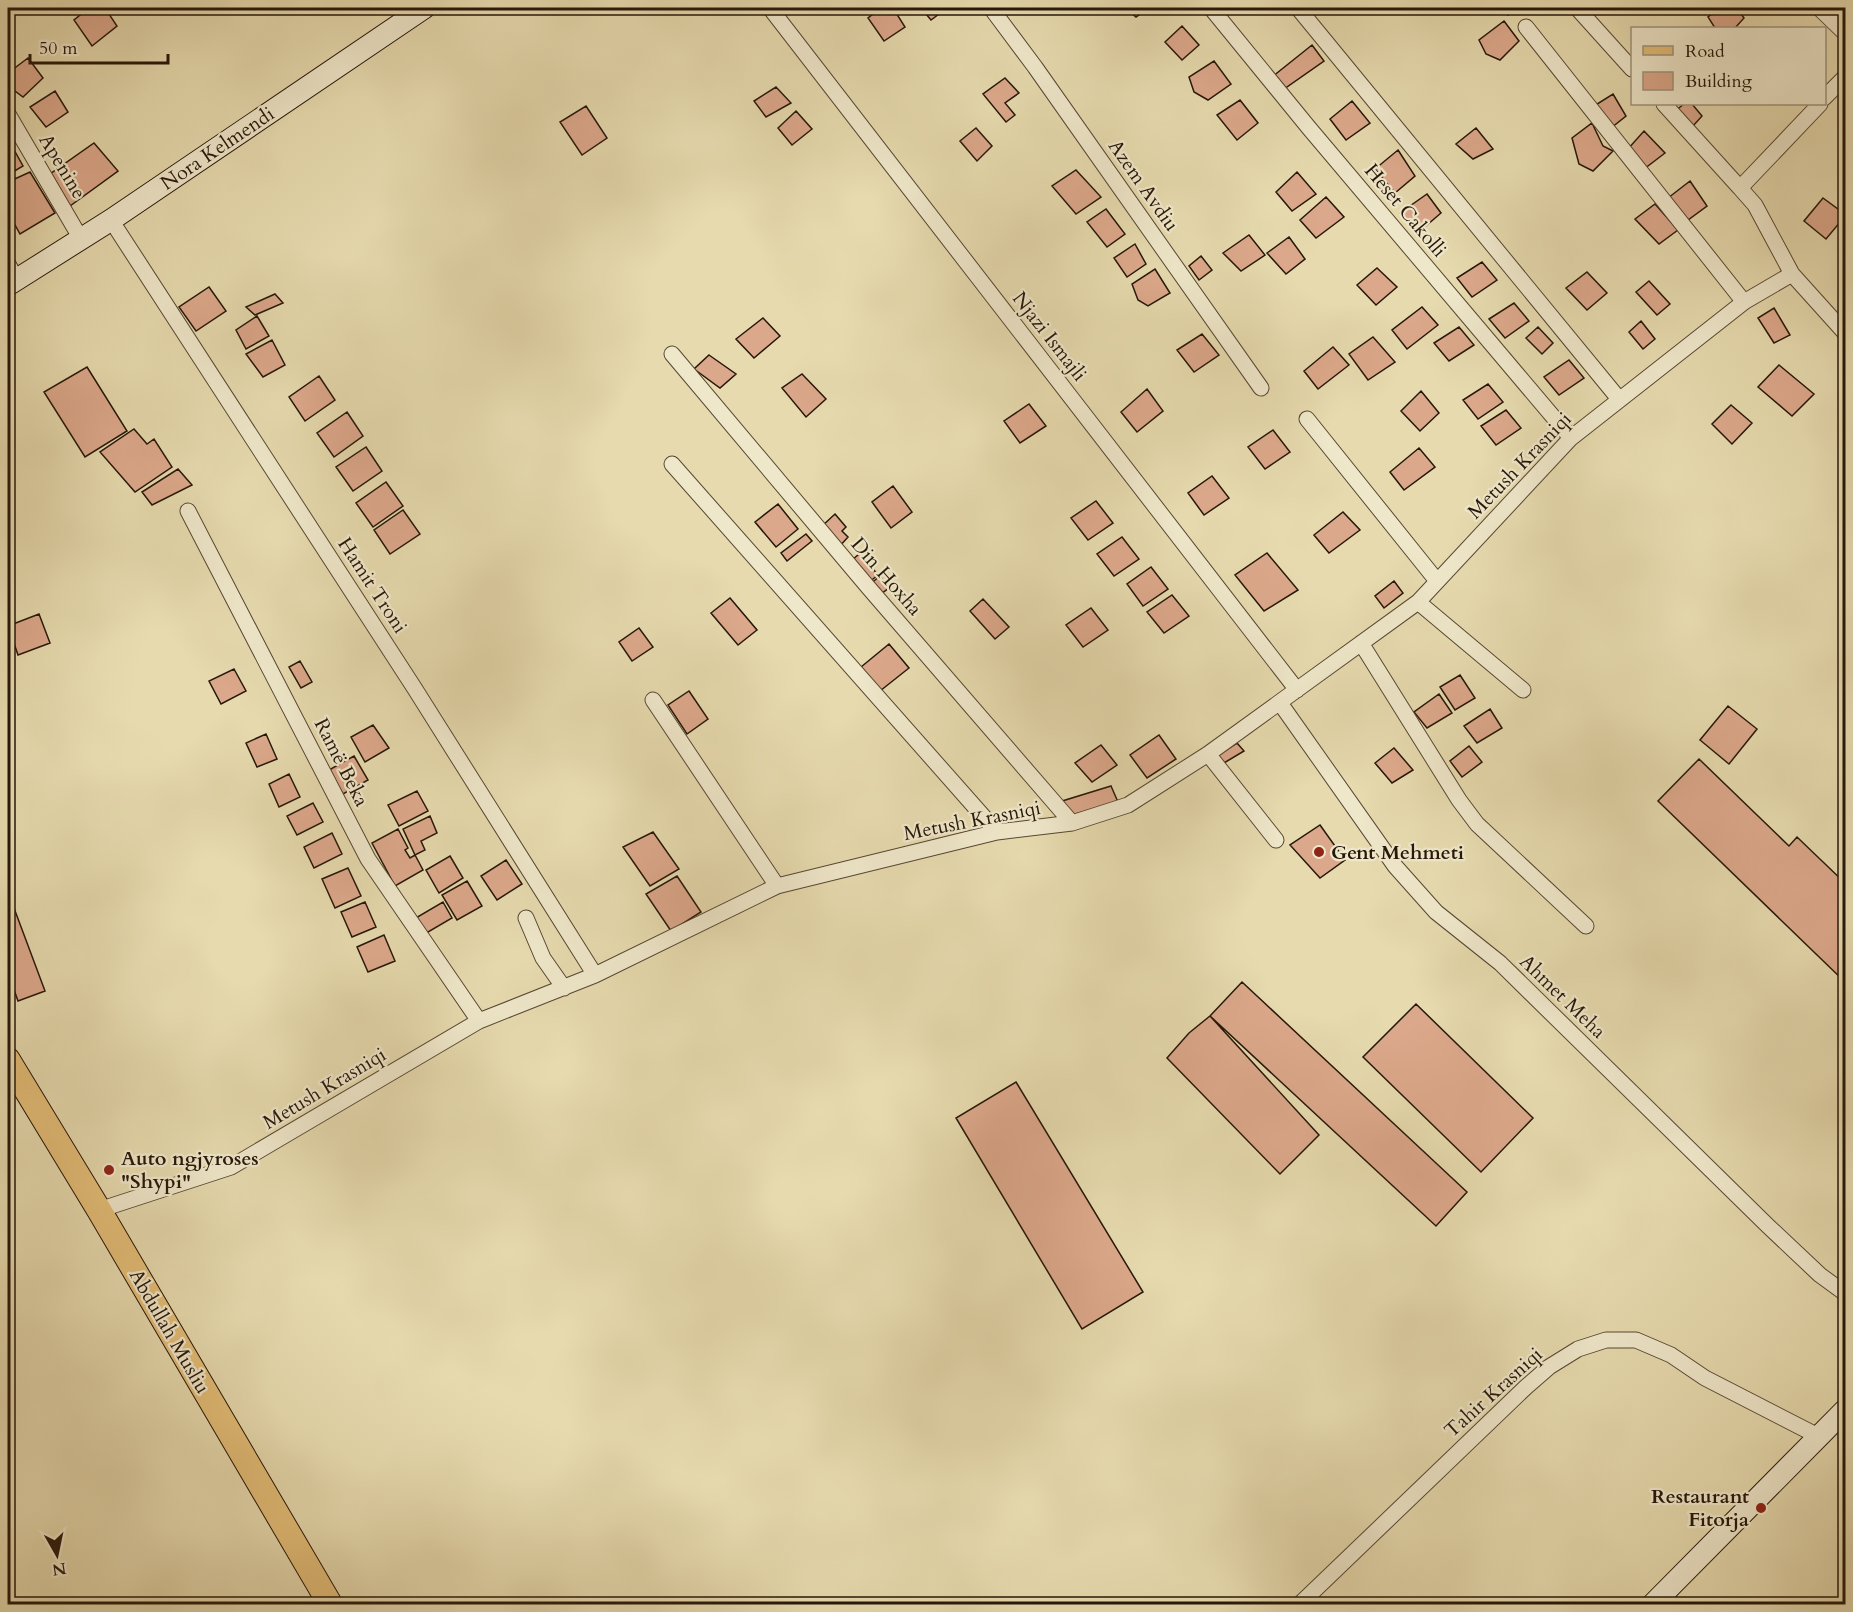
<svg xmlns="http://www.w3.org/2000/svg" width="1853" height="1612" viewBox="0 0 1853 1612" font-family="Cardo,serif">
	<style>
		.building { fill: #dca88b; stroke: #261709; stroke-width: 1.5 }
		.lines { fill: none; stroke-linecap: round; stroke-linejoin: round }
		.street-casing { stroke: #564832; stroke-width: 17 }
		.secondary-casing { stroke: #261709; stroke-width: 23 }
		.primary-casing { stroke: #261709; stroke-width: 26 }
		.street { stroke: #efe7ca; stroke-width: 15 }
		.secondary { stroke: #efe7ca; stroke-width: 21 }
		.primary { stroke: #e3bd77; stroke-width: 24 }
		.poi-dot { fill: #8f2418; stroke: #efe7ca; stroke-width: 2 }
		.labels { text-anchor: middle; stroke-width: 4.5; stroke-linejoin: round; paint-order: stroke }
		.street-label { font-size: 20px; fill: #261709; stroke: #efe7ca }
		.poi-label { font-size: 20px; font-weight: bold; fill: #261709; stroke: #efe7ca; text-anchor: start }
	</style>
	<rect width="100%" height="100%" fill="#e6daae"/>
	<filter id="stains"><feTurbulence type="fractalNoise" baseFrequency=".00333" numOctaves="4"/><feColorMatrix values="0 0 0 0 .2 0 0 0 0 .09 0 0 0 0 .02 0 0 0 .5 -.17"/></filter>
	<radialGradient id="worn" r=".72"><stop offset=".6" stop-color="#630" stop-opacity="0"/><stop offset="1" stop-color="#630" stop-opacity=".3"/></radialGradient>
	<path class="building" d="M89 8H105L117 26 92 46 74 20Z
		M881 8H893L905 27 884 41 868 18Z
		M921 8H947L931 20Z
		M1125 8H1149L1136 17Z
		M1500 8H1518L1508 15Z
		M1719 8H1737L1744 18 1735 28H1715L1708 17Z
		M1504 21 1519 41 1500 60 1486 54 1479 40Z
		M1182 26 1199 45 1182 60 1165 42Z
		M1312 45 1324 61 1284 89 1272 77Z
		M28 58 43 78 23 97 11 88 8 83V73Z
		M1214 61 1231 84 1208 100 1194 92 1189 77Z
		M1005 78 1019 93 1005 103 1015 115 1006 122 983 94Z
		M776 87 791 103 766 117 754 101Z
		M55 91 68 112 46 127 30 107Z
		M1613 94 1626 116 1611 128 1594 106Z
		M1240 100 1258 123 1237 140 1217 115Z
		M1352 101 1370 123 1346 140 1330 119Z
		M1684 104H1692L1702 116 1693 126 1675 111Z
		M586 106 607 138 582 155 560 122Z
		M796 111 812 129 792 145 778 128Z
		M1592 123 1603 146 1613 151 1593 171 1579 164 1572 138Z
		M976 128 992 146 977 161 960 141Z
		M1476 128 1493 149 1473 159 1456 144Z
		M1644 131 1665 153 1644 169 1627 150Z
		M8 139 23 166 8 175Z
		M94 143 118 171 70 206 50 174Z
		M1398 150 1415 176 1395 193 1375 169Z
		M1076 170 1101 197 1076 214 1052 186Z
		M30 172 55 213 20 234 8 212V182Z
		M1297 172 1316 194 1292 211 1276 192Z
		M1690 181 1707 206 1688 220 1668 198Z
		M1427 194 1441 213 1420 231 1400 213Z
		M1326 197 1344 217 1316 238 1300 220Z
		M1823 198 1846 215 1826 239 1804 221Z
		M1655 204 1678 230 1659 244 1635 219Z
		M1106 209 1125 234 1107 247 1087 222Z
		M1249 235 1265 255 1241 271 1223 253Z
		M1289 237 1305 259 1286 274 1267 253Z
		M1135 244 1146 264 1127 277 1114 258Z
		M1201 256 1212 270 1199 280 1189 266Z
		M1482 262 1497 280 1472 297 1457 278Z
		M1377 268 1397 287 1376 305 1357 285Z
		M1155 269 1170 293 1148 306 1138 300 1132 284Z
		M1587 272 1607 293 1587 310 1566 288Z
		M1649 281 1670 304 1657 315 1636 292Z
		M209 287 226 311 196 331 179 307Z
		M275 294 283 303 255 315 246 307Z
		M1514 303 1529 321 1505 338 1489 319Z
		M1422 307 1438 325 1407 349 1392 330Z
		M1774 308 1790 335 1774 343 1758 318Z
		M257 316 269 336 246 349 236 330Z
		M763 318 780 336 754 358 736 339Z
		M1641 321 1655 339 1643 349 1629 332Z
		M1459 327 1474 345 1449 361 1434 343Z
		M1538 327 1553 343 1542 354 1526 338Z
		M1202 334 1219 355 1194 372 1177 350Z
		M1373 337 1395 362 1368 380 1349 354Z
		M272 340 285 365 263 377 246 354Z
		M1333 347 1349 365 1318 389 1304 371Z
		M709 355 736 374 720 388 694 369Z
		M1569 360 1584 378 1559 395 1544 377Z
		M1779 365 1814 394 1792 416 1758 387Z
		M87 367 127 431 85 457 44 392Z
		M802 374 826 399 806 417 782 388Z
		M319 376 335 400 305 421 289 397Z
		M1488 384 1503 402 1478 419 1463 400Z
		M1147 389 1163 411 1137 432 1121 412Z
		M1421 391 1439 413 1420 431 1401 411Z
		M1029 404 1046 426 1020 443 1004 421Z
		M1731 405 1752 423 1732 444 1712 424Z
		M1506 410 1521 428 1496 445 1481 426Z
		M347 412 363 436 334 457 317 433Z
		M134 429 147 444 154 439 172 467 135 492 100 452Z
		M1273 430 1290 452 1265 469 1248 447Z
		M366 447 382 471 353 491 336 467Z
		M1419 448 1435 467 1404 490 1390 472Z
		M178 469 192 485 152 505 142 492Z
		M1212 476 1229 498 1204 515 1188 493Z
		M386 482 403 506 373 527 356 503Z
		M893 486 912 512 891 528 872 502Z
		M1096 501 1113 523 1088 540 1071 518Z
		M778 504 798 529 776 547 755 522Z
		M403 510 420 534 390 554 374 530Z
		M1343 512 1360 530 1329 553 1314 535Z
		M835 514 846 527 842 531 848 537 839 547 821 527Z
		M806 534 812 541 787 561 781 553Z
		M1122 537 1139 559 1114 576 1097 554Z
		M860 553 878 575 868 583 850 562Z
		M1267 553 1298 590 1264 611 1235 575Z
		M1151 567 1168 589 1143 606 1127 584Z
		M880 576 889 588 878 596 869 585Z
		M1394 581 1403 593 1384 608 1375 596Z
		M1172 595 1189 616 1164 633 1147 612Z
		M730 598 757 630 738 645 711 613Z
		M983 599 1009 627 995 639 970 611Z
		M1091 608 1108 630 1083 647 1066 625Z
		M39 614 50 643 18 655 8 626Z
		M639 628 653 647 632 661 619 642Z
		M889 644 909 668 880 691 861 667Z
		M300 661 312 682 301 688 289 667Z
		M234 669 246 691 221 704 209 681Z
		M1460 675 1475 698 1455 710 1440 687Z
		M689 691 708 719 687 734 668 705Z
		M1439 694 1452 713 1427 728 1414 712Z
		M1728 706 1757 729 1729 764 1700 740Z
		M1490 709 1502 728 1477 743 1464 726Z
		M373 725 389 748 365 762 351 737Z
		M266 734 277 759 257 767 246 743Z
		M1159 735 1176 759 1147 778 1130 755Z
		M1237 743 1244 751 1224 763 1218 755Z
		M1101 745 1117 765 1092 782 1075 763Z
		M1469 746 1482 762 1462 777 1450 761Z
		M1394 748 1413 770 1392 783 1375 763Z
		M354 756 368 780 343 794 329 770Z
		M1699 759 1789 846 1797 837 1846 884V983L1658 801Z
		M289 774 300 797 279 807 269 784Z
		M1111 786 1118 802 1069 816 1059 802Z
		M417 791 428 811 399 826 388 805Z
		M313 803 323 822 297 835 287 816Z
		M430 816 437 833 421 841 425 850 415 855 403 829Z
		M1320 825 1345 860 1320 878 1290 845Z
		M398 829 408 848 405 850 410 858 415 855 423 870 395 886 372 843Z
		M653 832 679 869 650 886 623 847Z
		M332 833 342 854 314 868 304 847Z
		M450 856 463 878 439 893 426 870Z
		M506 860 522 884 497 900 481 876Z
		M348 868 361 896 335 908 322 879Z
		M677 876 701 912 671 931 646 894Z
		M467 881 482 906 457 920 442 895Z
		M8 892 45 991 18 1001 8 973Z
		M365 902 376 927 352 937 341 912Z
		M443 902 452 918 423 935 414 919Z
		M384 935 395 961 368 972 357 947Z
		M1242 982 1467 1192 1436 1226 1210 1016Z
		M1416 1004 1533 1118 1481 1172 1363 1057Z
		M1210 1016 1319 1135 1280 1174 1167 1058 1189 1033Z
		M1016 1082 1143 1292 1082 1329 956 1118Z"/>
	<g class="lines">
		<g class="street-casing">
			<path id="street" d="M770 8 1297 690
				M991 8 1035 67 1261 388
				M1211 8 1309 128 1571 438
				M1298 8 1619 399
				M1577 8 1632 69
				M1819 8 1846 34
				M1526 27 1744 302
				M1824 98 1846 76
				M1664 104 1740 188
				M1820 104 1740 188 1755 205 1792 274 1846 334
				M8 114 81 239
				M111 220 415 689 595 975
				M8 264 17 281
				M672 354 868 587 1072 823
				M1307 419 1437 581
				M672 464 997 832
				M188 511 368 859 479 1021
				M1418 602 1523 690
				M1361 643 1459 800 1477 824 1586 926
				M653 700 777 886
				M1280 703 1395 866 1436 912 1500 963 1768 1226 1820 1275 1846 1294
				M1208 754 1276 840
				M526 918 543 958 564 988
				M99 1210 231 1167 479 1021 595 975 777 886 997 832 1072 823 1128 805 1208 754 1418 602 1571 438 1744 302 1792 274
				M1300 1604 1526 1387 1549 1367 1578 1349 1606 1340H1636L1671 1355 1705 1378 1818 1436"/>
		</g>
		<g class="secondary-casing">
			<path id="secondary" d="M8 285 111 220 424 8
				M1653 1604 1846 1409"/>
		</g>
		<g class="primary-casing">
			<path id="primary" d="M8 1060 99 1210 330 1604"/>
		</g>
		<use href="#street" class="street"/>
		<use href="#secondary" class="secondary"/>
		<use href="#primary" class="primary"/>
	</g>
	<g class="poi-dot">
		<circle cx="1319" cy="852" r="6"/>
		<circle cx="109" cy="1170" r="6"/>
		<circle cx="1761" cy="1508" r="6"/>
	</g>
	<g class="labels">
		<g class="street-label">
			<text transform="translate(217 148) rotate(-34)" y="7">Nora Kelmendi</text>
			<text transform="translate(63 166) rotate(59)" y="7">Apenine</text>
			<text transform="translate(1144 185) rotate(55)" y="7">Azem Avdiu</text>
			<text transform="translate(1406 210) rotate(50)" y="7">Heset Cakolli</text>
			<text transform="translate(1050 336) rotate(52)" y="7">Njazi Ismajli</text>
			<text transform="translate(1519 465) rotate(-46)" y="7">Metush Krasniqi</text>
			<text transform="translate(887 576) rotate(49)" y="7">Din Hoxha</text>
			<text transform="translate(373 585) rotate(57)" y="7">Hamit Troni</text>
			<text transform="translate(342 762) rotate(63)" y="7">Ramë Beka</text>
			<text transform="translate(972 820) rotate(-11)" y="7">Metush Krasniqi</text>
			<text transform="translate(1563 996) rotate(44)" y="7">Ahmet Meha</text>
			<text transform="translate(324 1088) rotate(-31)" y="7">Metush Krasniqi</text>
			<text transform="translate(170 1331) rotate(60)" y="7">Abdullah Musliu</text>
			<text transform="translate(1493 1392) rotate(-42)" y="7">Tahir Krasniqi</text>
		</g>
		<g class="poi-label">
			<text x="1331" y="859">Gent Mehmeti</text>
			<text x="121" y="1165">Auto ngjyroses<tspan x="121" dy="23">"Shypi"</tspan></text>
			<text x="1749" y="1503" text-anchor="end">Restaurant<tspan x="1749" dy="23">Fitorja</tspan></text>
		</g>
	</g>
	<rect width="1853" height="1612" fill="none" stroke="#e6daae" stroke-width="30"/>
	<rect x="9" y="9" width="1835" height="1594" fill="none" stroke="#261709" stroke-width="3"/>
	<rect x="15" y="15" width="1823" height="1582" fill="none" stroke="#261709" stroke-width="1.5"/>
	<rect x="1631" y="27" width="195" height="78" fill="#efe7ca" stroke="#9f947d" stroke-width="1.5"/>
	<rect x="1643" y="46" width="30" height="9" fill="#e3bd77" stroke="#9f947d" stroke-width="1.5"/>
	<text x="1685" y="57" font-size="18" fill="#261709">Road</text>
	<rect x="1643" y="72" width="30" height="18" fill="#dca88b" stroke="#9f947d" stroke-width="1.5"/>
	<text x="1685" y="87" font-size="18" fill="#261709">Building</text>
	<g transform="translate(57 1555) rotate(171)" stroke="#efe7ca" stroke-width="4.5" paint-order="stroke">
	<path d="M0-4.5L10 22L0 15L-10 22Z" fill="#261709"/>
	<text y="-9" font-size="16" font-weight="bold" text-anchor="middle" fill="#261709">N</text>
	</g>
	<path d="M30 54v9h138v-9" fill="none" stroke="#261709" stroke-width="3"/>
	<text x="39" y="54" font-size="18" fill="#261709" stroke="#efe7ca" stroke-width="4.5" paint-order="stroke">50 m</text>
	<rect width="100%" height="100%" filter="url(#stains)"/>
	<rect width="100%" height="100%" fill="url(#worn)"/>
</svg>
